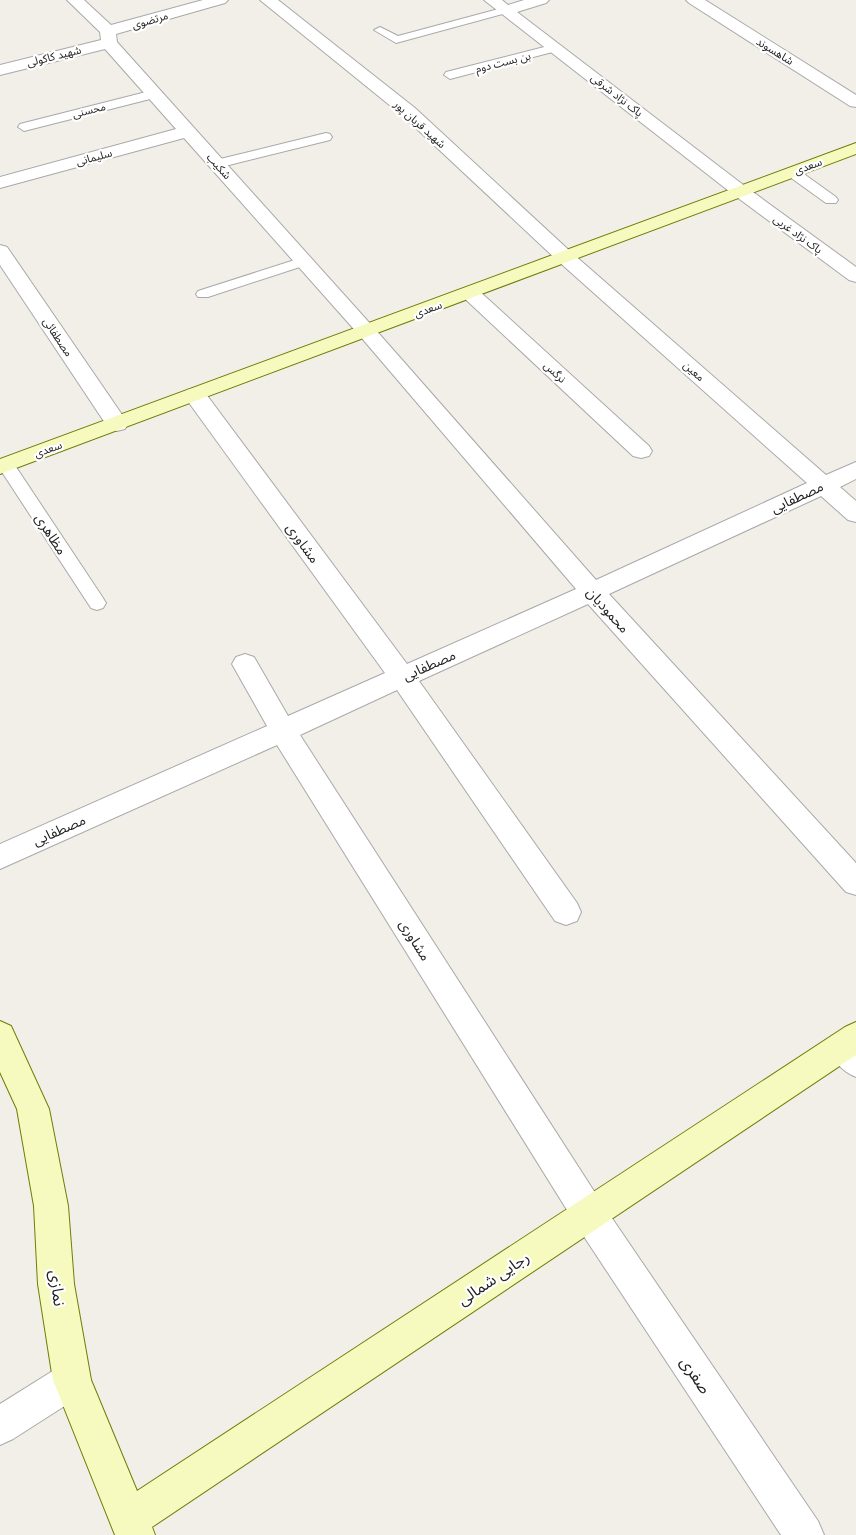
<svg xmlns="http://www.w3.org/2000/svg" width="856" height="1535" viewBox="0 0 856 1535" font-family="Lato,'Noto Sans Arabic',sans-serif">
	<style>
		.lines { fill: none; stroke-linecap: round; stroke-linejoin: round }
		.lane-casing { stroke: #a9a9a9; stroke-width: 2 }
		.street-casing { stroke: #a9a9a9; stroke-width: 2 }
		.secondary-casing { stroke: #707d05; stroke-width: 2 }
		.lane { fill: #fff; fill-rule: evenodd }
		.street { fill: #fff; fill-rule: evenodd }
		.secondary { fill: #f7fabf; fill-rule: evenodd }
		.labels { text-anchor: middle; stroke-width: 4.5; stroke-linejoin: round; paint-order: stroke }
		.far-street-label { font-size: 11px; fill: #222; stroke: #fff }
		.street-label { font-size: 14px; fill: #222; stroke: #fff }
		.near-street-label { font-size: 16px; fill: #222; stroke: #fff }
	</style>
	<rect width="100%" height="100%" fill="#f2efe9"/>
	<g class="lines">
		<g class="lane-casing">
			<path id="lane" d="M506 7 512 10 510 12 396 43 374 30 380 27 398 36Z
				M556 44 560 46 562 48 560 50 450 79 444 75 446 72Z
				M154 90 158 91 160 94 158 97 24 131 18 127 20 124Z
				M326 133 330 134 332 137 330 140 217 168 210 164 212 161Z
				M792 168 797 169 836 197 838 200 836 203H826L787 175 785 172Z
				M304 257 309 258 311 261 309 264 208 297H198L196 294 198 291Z
				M6 460 12 461 103 598 106 603 103 608 97 610 91 608 0 469V461Z"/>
		</g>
		<g class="street-casing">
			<path id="street" d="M67 0H84L111 25 203 0H228L225 3 116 34 117 42 374 328 596 580 807 483 558 261 403 116 260 0H278L415 108 572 253 826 475 856 462V479L840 487 856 501V522L848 520 821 496 609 594 856 863V895L846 892 588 604 419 681 577 903 581 912 577 921 566 925 555 921 397 690 300 735 601 1202 818 1521 824 1535H781L577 1226 277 745 0 869V844L267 726 232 664 236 657 245 654 254 657 288 716 385 673 187 400 184 395 187 390 195 388 203 390 407 664 576 589 360 336 184 138 0 188V177L176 129 105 49 0 75V65L101 40 100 32Z
				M484 0H502L508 5 524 0H549L546 3 517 12 746 187 856 267V282L849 280 734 195Z
				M686 0H705L856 95V107L850 106 689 3Z
				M0 245 7 247 125 419 128 424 125 429 117 431 109 429 0 265Z
				M470 287 477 289 649 446 652 451 649 456 641 458 633 456 463 297 460 293 463 289Z
				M843 1031 856 1038V1077C841 1071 834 1061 827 1046L832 1036Z
				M72 1361 85 1367 91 1380 85 1393 13 1439 0 1445V1404L59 1367Z"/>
		</g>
		<g class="secondary-casing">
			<path id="secondary" d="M856 143V154L0 474V459Z
				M0 1021 11 1026 49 1109 68 1206 74 1284 91 1380 137 1491 845 1027 856 1022V1055L152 1527 155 1535H115L53 1380 38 1284 34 1206 17 1109 0 1072Z"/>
		</g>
		<use href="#lane" class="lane"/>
		<use href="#street" class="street"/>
		<use href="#secondary" class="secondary"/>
	</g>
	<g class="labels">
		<g class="far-street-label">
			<text transform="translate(150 20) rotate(-16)" y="4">مرتضوی</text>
			<text transform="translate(775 51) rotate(32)" y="4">شاهسوند</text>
			<text transform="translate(54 56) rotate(-14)" y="4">شهید کاکولی</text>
			<text transform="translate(503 62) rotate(-14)" y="4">بن بست دوم</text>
			<text transform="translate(617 95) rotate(38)" y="4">پاک نژاد شرقی</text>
			<text transform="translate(89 110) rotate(-14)" y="4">محسنی</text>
			<text transform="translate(420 124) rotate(42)" y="4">شهید قربان پور</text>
			<text transform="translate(94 157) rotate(-15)" y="4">سلیمانی</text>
			<text transform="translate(219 166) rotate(48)" y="4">شکیب</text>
			<text transform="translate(808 166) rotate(-21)" y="4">سعدی</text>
			<text transform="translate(798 234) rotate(36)" y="4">پاک نژاد غربی</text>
			<text transform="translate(428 309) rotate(-21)" y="4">سعدی</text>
			<text transform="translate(58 337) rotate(56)" y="4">مصطفائی</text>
			<text transform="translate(694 371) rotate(41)" y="4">معین</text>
			<text transform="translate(555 372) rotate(43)" y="4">نرگس</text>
			<text transform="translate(48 449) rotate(-20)" y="4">سعدی</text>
		</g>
		<g class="street-label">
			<text transform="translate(797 497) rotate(-25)" y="5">مصطفایی</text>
			<text transform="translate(51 534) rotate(57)" y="5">مظاهری</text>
			<text transform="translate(303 543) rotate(54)" y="5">مشاوری</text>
			<text transform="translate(608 610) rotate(48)" y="5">محمودیان</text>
			<text transform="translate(429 665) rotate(-24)" y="5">مصطفایی</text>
			<text transform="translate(59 830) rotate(-24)" y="5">مصطفایی</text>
			<text transform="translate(415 940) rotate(58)" y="5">مشاوری</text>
		</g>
		<g class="near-street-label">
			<text transform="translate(493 1278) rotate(-34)" y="6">رجایی شمالی</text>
			<text transform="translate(58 1288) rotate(83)" y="6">نمازی</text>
			<text transform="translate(696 1375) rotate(56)" y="6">صفری</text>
		</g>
	</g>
</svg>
